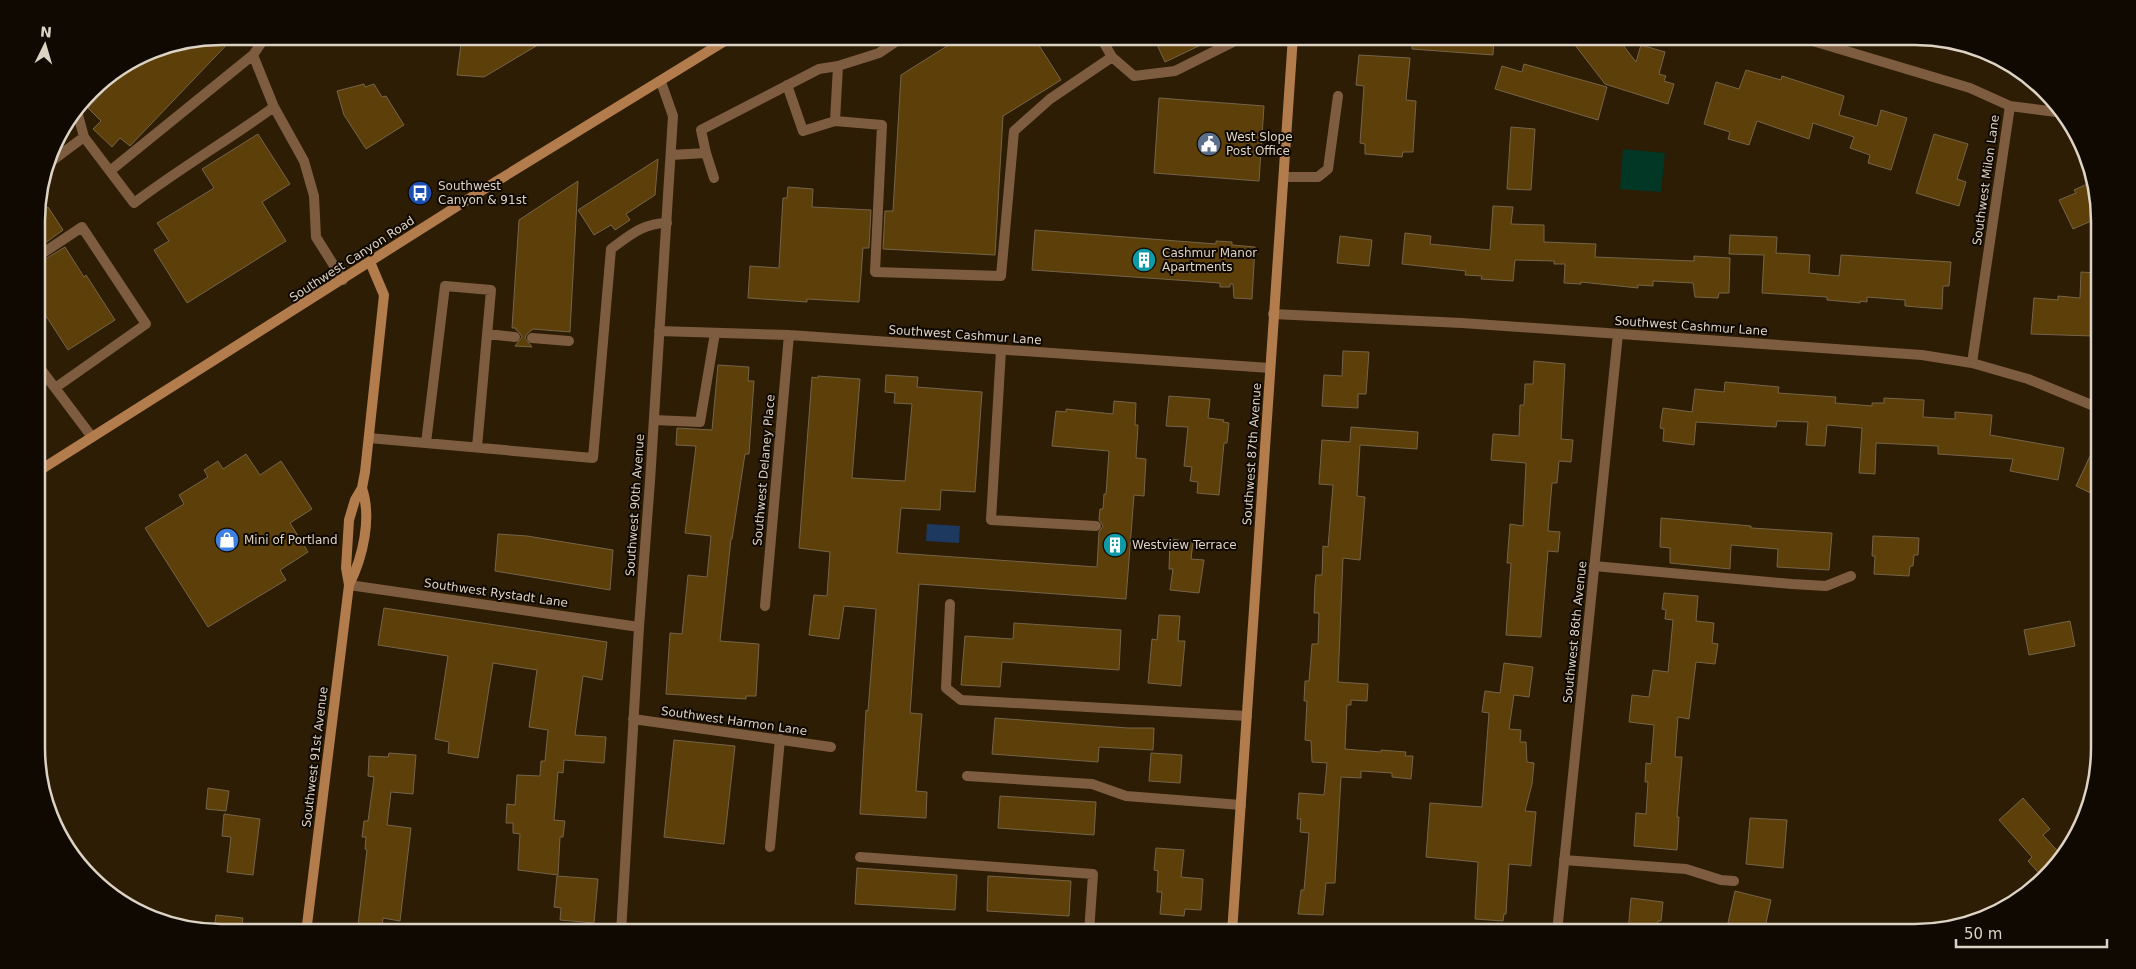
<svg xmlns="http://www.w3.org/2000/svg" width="2136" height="969" viewBox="0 0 2136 969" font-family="'DejaVu Sans',sans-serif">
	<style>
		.green { fill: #023625 }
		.water { fill: #1d3960 }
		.building { fill: #5c3f09; stroke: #766449 }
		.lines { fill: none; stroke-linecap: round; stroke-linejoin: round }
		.lane { stroke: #7e5c3f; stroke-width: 10 }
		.street { stroke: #7e5c3f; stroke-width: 10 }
		.secondary { stroke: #b37c4d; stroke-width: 10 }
		.labels { text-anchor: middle; stroke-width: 4; stroke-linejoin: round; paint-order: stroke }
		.poi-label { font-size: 12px; fill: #ddd3c4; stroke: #100902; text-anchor: start }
		.street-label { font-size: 12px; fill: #ddd3c4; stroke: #100902 }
		.rim { fill: none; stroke: #ddd3c4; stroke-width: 2.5 }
	</style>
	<rect width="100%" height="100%" fill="#2d1d04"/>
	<path class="green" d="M1623 149 1665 153 1661 192 1620 189Z"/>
	<path class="water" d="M927 524 960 526 959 543 926 541Z"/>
	<path class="building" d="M221 36H235L130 146 120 138 112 147 93 129 101 121 88 108 131 62 150 50Z
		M462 36H553L484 77 457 75Z
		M963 36H1033L1061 80 1003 116 995 255 883 249 885 211H893L901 75Z
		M1153 36H1220L1165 62Z
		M1413 36H1494L1493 55 1412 49Z
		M1568 36H1616L1636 62 1641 45 1665 52 1659 74 1666 76 1664 81 1674 84 1668 104 1605 84Z
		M1359 55 1410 58 1406 100 1416 101 1413 152H1403L1402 157 1365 154V144L1360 143 1364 86 1356 85Z
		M1524 64 1607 87 1598 120 1495 89 1502 66 1522 72Z
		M1746 70 1781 80 1782 76 1844 96 1839 115 1877 126 1881 110 1907 118 1891 170 1868 163 1870 155 1850 148 1854 137 1813 123 1809 139 1757 121 1749 145 1728 139 1730 132 1704 124 1716 82 1739 89Z
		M364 84 365 87 374 84 382 97 386 96 404 125 366 149 344 115 337 91Z
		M1159 98 1264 106 1259 181 1154 173Z
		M1511 127 1535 129 1531 190 1507 189Z
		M258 134 290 184 262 202 286 241 187 303 154 250 169 241 157 223 214 188 202 169Z
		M1934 134 1968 144 1957 179 1966 182 1959 206 1916 193Z
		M658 159 655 195 626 214 630 220 615 230 611 225 594 235 578 210Z
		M578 181 570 332 533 329 527 334 525 338 532 347 515 346 522 337 519 332 516 330V328H512L519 220Z
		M2094 181 2098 197V218L2073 229 2059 200 2076 193 2074 190Z
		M788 187 813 189 812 207 871 210 869 248H863L859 302 807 299V302L748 298 750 266 779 268 783 198H787Z
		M1493 206 1513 207 1511 224 1544 225V242L1596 244 1595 257 1694 261V256L1730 258 1729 293H1719L1718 298 1695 297 1693 283 1653 281V286L1638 285V288L1581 282V284L1564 283 1565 264H1554V261L1515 260 1513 281 1481 279 1482 276 1465 275 1466 271 1402 264 1405 233 1431 236 1430 244 1490 250Z
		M48 207 63 230 37 249V214Z
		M1035 230 1216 244V241L1232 242V245L1255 247 1252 299 1234 298 1233 284H1230V287H1220V283L1032 270Z
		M1730 235 1777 237 1776 253 1810 255 1809 273 1839 276 1841 255 1951 262 1949 286H1943L1942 309 1905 306V300L1867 297V302L1860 301V303L1827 300V297L1762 293 1764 255 1729 254Z
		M1340 236 1372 240 1369 266 1337 263Z
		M65 247 84 277 86 275 115 320 68 350 37 302V264Z
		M2081 272 2098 273 2099 328H2094L2093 336 2031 334 2034 298 2058 300V296L2080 298Z
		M1343 351 1369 352 1366 394H1358V408L1322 406 1324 375 1342 376Z
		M1534 361 1565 364 1561 439 1573 440 1571 462 1559 461 1557 483H1552L1548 531 1560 532 1558 552 1548 551 1541 637 1506 635 1511 563H1507L1510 524 1523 526 1526 463 1491 460 1493 434 1519 436 1520 405H1524L1525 384H1533Z
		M718 365 749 367 748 381H754L749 454H745L732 539H731L720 641 759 644 756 696H746V699L666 694 670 633 682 634 688 575 707 577 711 536 685 533 696 446 676 445 677 428 712 430Z
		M886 375 918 377 917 387 982 392 975 492 941 490 940 510 901 508 897 553 1097 567 1099 532 1103 526 1099 520 1100 509H1103L1104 494H1106L1109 451 1052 446 1056 411 1066 412V409L1113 414 1114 401 1136 403 1135 425H1138L1136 458 1146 459 1144 496 1134 495 1126 599 919 584 910 713 922 714 916 791 927 792 926 818 860 814 866 710 868 711 876 609 844 606 839 639 809 635 814 595 827 596 830 552 799 548 812 377 818 378V376L860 379 852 478 905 481 912 404 894 403 895 393 885 392Z
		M1725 382 1779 387 1778 393 1836 397 1835 403 1872 406V403H1884V398L1924 400 1923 417 1955 419V412L1992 415 1990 435 2064 448 2058 480 2010 471 2013 459 1938 454V446L1876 443 1875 474 1859 473 1862 428 1827 425 1825 446 1806 445 1808 422 1777 421 1776 427 1696 422 1694 445 1663 441 1664 429 1660 428 1663 408 1692 412 1695 389 1724 392Z
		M1169 396 1210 399 1208 418 1224 420 1223 422 1229 423 1227 443H1224L1219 495 1197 493 1198 482 1190 481 1192 467 1184 466 1188 427 1166 426Z
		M1351 427 1418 432 1417 449 1360 445 1357 496 1365 497 1360 560 1343 558 1338 682 1368 684 1367 701 1351 700V705H1347L1345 749 1381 752V750L1406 752 1405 756H1413L1411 779 1392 777V773L1361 771V778L1341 777 1335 883H1326L1323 915 1298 914 1301 890H1304L1309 833 1300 832 1301 819H1297L1299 793 1324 795 1327 763 1312 762 1311 741 1305 740 1307 701H1304L1305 681H1309L1312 644H1318L1319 613H1314L1315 584 1316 575H1322L1323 546 1328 547 1333 485 1319 484 1322 440 1350 442Z
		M2099 437V497L2076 486Z
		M246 454 260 475 281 461 312 509 290 523 308 552 280 570 286 580 208 627 145 528 184 504 179 495 208 477 204 470 218 461 223 469Z
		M1661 518 1751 526V528L1832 533 1829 570 1777 567 1778 549 1731 545 1730 569 1670 563V548L1660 547Z
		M498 534 527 536 613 550 610 590 495 571Z
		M1873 536 1919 538 1918 555H1914L1913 566H1910L1909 576 1874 574 1875 556H1872Z
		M1170 539 1193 542 1191 559 1204 560 1199 593 1170 590 1173 569H1169Z
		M1664 593 1698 596 1696 621 1714 623 1712 643 1718 644 1715 664 1696 662 1689 719 1678 717 1675 757H1682L1677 817H1679L1677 850 1634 846 1636 813 1646 814 1648 782H1645L1646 763 1651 764 1654 725 1629 722 1632 695 1649 697 1653 670 1668 672 1673 620 1665 619 1666 610 1662 609Z
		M384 608 607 642 602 680 583 676 575 735 606 737 604 763 564 760 563 773 558 772 554 820 565 821 563 837H560L558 875 518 870 520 834 513 833V823H506L507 804 515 805 517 775 540 776 541 761H545L548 730 529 727 537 670 493 663 478 758 448 753 449 742 435 739 448 656 378 645Z
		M1159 615 1180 616 1178 641H1185L1181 686 1148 683 1152 639 1157 640Z
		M2070 621 2075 646 2029 655 2024 630Z
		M1014 623 1121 630 1119 670 1002 662 1000 687 961 685 965 636 1013 639Z
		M1504 663 1533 667 1529 697 1514 695 1509 729 1521 730 1520 742H1526L1527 762 1534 763 1532 784 1525 811 1536 812 1531 866 1509 864 1506 914H1504L1503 921 1475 919 1478 862 1426 857 1430 803 1482 807 1489 713 1482 712 1485 691 1500 693Z
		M995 718 1128 728H1154L1153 750 1099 747 1098 762 992 754Z
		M674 740 735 746 724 844 664 837Z
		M389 753 416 755 413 794 391 792 387 825 411 828 400 921 383 918 381 933H357L367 850 365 849 366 837H362L364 821H368L374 777 368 776 369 756 388 757Z
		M1151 753 1182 755 1180 783 1149 781Z
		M208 788 229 791 226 811 206 809Z
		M1000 796 1096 802 1094 835 998 828Z
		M2023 798 2050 829 2043 835 2062 856 2054 870 2044 879 2028 861 2032 857 1999 820Z
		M224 814 260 819 253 875 227 872 231 837 222 836Z
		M1750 818 1787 820 1783 868 1746 864Z
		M1156 848 1184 850 1181 877 1203 879 1201 910 1185 909 1184 916 1160 914 1162 892H1157L1158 871 1154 870Z
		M857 868 957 875 955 910 855 904Z
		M557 876 598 879 594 923 560 920 561 908 554 907Z
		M988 876 1071 881 1069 916 987 911Z
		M1735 891 1771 900 1764 932H1726Z
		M1631 898 1663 902 1661 921H1658L1657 932H1628Z
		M216 915 243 918 240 933 214 931Z"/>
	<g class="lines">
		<path class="lane" d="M266 36 253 55 274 107 304 161 314 196 316 237 343 280
			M904 36 879 53 838 66 835 121 882 125 875 272 1001 276 1014 131 1050 99 1112 57
			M1100 36 1112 57 1134 76 1175 71 1245 36
			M787 85 803 131 835 121
			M77 111 84 137 134 203C179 169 228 140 274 107
			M706 153 714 178
			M671 155 706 153 701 130 819 69 838 66
			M49 163 84 137
			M110 171 253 55
			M1284 177H1318L1328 169 1338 96
			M37 257 82 227 146 324 55 388
			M487 334 515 337
			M532 338 569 341
			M1001 350 991 520 1096 526
			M37 364 92 437
			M654 420 700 422 715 333
			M369 438 593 458 611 249C629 236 643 223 667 223
			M426 443 445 286 491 290 477 447
			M1594 566 1792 584 1826 586 1851 576
			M950 604 946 688 961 700 1247 716
			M967 776 1092 784 1126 796 1241 805
			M770 847 780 739
			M860 857 1093 874 1089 933
			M1564 860 1686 869 1721 880 1734 881"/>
		<path class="street" d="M1796 36 1970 88 2010 106 1972 363
			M2010 106 2064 113
			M1273 314 1462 323 1922 355 1972 363 2028 379 2099 408
			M659 331 789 335 1270 368
			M349 585 639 627
			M765 606 789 335
			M633 719 831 747
			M1557 932 1618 334
			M621 933 639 627 650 481 673 116 661 82"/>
		<path class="secondary" d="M37 472 497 181 733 36
			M349 585 346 568 349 520 355 500 362 488 365 472 384 295 370 262
			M306 933 349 585C363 557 372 518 362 488
			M1232 933 1293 36"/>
	</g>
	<defs>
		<g id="civic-disc" transform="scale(1.25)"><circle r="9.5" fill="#5c6f8a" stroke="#100902"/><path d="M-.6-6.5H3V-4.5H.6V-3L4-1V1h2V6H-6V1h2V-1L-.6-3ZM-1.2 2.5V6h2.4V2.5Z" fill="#fff"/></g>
		<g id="bus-disc" transform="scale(1.25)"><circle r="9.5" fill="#1a4fb4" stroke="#100902"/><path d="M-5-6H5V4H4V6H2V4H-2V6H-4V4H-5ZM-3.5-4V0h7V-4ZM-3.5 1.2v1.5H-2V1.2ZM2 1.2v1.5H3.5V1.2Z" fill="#fff"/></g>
		<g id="building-disc" transform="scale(1.25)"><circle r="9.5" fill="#0f9aa8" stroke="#100902"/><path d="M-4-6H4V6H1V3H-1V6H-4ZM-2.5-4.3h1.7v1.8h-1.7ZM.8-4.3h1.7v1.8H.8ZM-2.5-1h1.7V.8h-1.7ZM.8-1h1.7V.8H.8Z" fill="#fff"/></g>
		<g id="shop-disc" transform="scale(1.25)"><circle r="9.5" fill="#3f7fe0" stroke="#100902"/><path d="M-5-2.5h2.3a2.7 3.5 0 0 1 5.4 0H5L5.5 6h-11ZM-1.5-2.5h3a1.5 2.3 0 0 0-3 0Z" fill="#fff"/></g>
	</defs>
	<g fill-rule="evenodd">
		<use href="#civic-disc" x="1209" y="144"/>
		<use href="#bus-disc" x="420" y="193"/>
		<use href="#building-disc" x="1144" y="260"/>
		<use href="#shop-disc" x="227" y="540"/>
		<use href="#building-disc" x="1115" y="545"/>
	</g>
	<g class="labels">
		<g class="poi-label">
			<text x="1226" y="141">West Slope<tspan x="1226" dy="14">Post Office</tspan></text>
			<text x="438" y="190">Southwest<tspan x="438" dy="14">Canyon &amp; 91st</tspan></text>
			<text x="1162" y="257">Cashmur Manor<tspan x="1162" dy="14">Apartments</tspan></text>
			<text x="244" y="544">Mini of Portland</text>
			<text x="1132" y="549">Westview Terrace</text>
		</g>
		<g class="street-label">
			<text transform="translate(1986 180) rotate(-82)" y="4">Southwest Milon Lane</text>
			<text transform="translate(352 259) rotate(-33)" y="4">Southwest Canyon Road</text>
			<text transform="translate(1691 326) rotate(4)" y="4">Southwest Cashmur Lane</text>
			<text transform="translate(965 335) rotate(4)" y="4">Southwest Cashmur Lane</text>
			<text transform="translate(1252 454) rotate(-86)" y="4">Southwest 87th Avenue</text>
			<text transform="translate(764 470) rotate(-85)" y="4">Southwest Delaney Place</text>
			<text transform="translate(635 505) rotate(-86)" y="4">Southwest 90th Avenue</text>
			<text transform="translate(496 593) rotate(8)" y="4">Southwest Rystadt Lane</text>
			<text transform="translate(1575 632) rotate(-84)" y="4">Southwest 86th Avenue</text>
			<text transform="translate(734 721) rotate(8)" y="4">Southwest Harmon Lane</text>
			<text transform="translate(315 757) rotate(-83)" y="4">Southwest 91st Avenue</text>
		</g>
	</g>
	<path d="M0 0H2136V969H0ZM221 45H1915A176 176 0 0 1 2091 221V748A176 176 0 0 1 1915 924H221A176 176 0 0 1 45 748V221A176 176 0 0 1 221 45Z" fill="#100902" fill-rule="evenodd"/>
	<path class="rim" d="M221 45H1915A176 176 0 0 1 2091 221V748A176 176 0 0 1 1915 924H221A176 176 0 0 1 45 748V221A176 176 0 0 1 221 45Z"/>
	<g transform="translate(45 45) rotate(5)" stroke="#100902" stroke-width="4" paint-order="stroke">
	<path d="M0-4L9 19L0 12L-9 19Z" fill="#ddd3c4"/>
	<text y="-8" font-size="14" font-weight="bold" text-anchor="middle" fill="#ddd3c4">N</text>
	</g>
	<path d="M1956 939v8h151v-8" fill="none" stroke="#ddd3c4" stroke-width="2.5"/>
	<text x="1964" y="939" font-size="15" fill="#ddd3c4" stroke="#100902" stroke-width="4" paint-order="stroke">50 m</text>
</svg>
